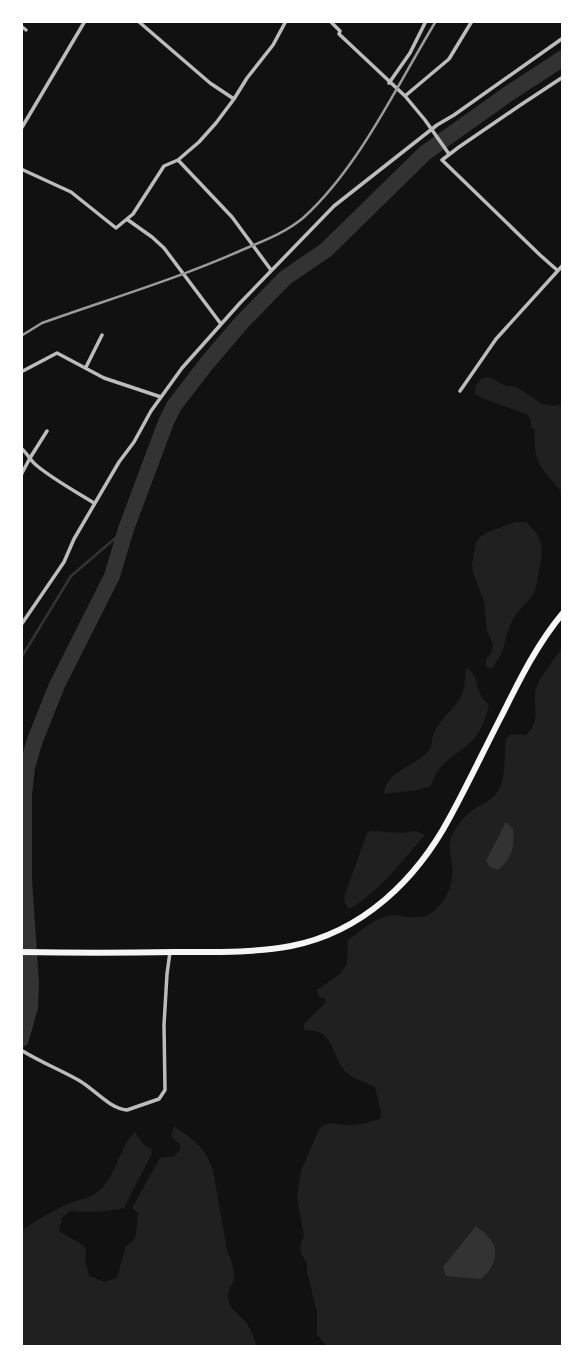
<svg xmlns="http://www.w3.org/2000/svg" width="584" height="1368" viewBox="0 0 584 1368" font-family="'Archivo Narrow',sans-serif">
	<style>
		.green { fill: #202020 }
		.water { fill: #333 }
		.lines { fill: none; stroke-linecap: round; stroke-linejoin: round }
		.stream { stroke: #333; stroke-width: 2.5 }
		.river { stroke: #333; stroke-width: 16 }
		.minor { stroke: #bcbcbc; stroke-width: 3.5 }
		.trunk { stroke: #f5f5f5; stroke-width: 6 }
		.rail { stroke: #9a9a9a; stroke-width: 2.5 }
	</style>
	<rect width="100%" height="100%" fill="#111"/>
	<path class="green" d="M489 377C494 379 499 383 504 385 510 387 510 385 516 387 531 394 545 413 563 403V493C543 470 532 462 535 430L531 427V420L528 415 482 398 475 394 476 385 481 379Z
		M516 522H526C546 540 543 551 538 575 537 582 536 590 532 596 526 604 517 611 512 621 503 640 507 652 491 669L486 667V659L492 652 493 644 487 631 484 602 473 572 472 564 476 542 480 537 488 532Z
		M563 650V1347H328L317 1335V1312L307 1272V1264L301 1253 300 1246 304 1236 297 1198 301 1171 319 1129C328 1119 340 1126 352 1125 359 1125 374 1121 380 1119L381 1112 375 1087C366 1082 352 1079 345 1071 335 1060 333 1040 321 1033 315 1030 310 1031 304 1030V1024L326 1002 325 998 319 997 317 990 340 974 347 964 348 940C358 933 373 920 384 917 401 911 414 924 431 913 446 903 454 884 452 866 451 854 447 846 452 835 458 823 466 814 477 807 485 803 493 799 498 791 506 779 504 754 506 739L511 734 526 735C544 718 529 703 538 683 544 672 553 661 560 651Z
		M466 668C480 676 474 684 481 695 483 699 486 702 489 705 486 717 481 732 472 741 454 758 439 760 431 786L418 790 384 794C386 770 416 767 429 750 433 745 431 741 433 735 437 723 452 710 459 700 465 691 465 679 466 668Z
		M370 831 402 833 416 831 425 835C402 861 381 890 350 909L345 904 344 897 367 833Z
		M174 1126C194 1141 204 1145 213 1170L227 1250C230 1258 235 1269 234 1278 234 1286 226 1289 228 1299 231 1311 238 1313 245 1321 251 1329 255 1338 256 1347H21V1231C36 1221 51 1211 68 1204 82 1198 91 1199 102 1188 117 1172 121 1144 135 1132L144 1145 151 1148 152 1153 124 1208C106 1212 89 1213 70 1211L62 1218 59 1231 83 1245 86 1249 85 1260 89 1276 105 1282 117 1277 126 1246 133 1241 136 1234 138 1213 132 1208 160 1158 174 1156 180 1150V1145L171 1136Z"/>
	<path class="water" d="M506 822 513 829C515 846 512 859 498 870L490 867 486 861Z
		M476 1226C481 1230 486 1234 490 1239 501 1252 493 1271 480 1279L446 1276 443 1267Z"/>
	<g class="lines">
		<path class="stream" d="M21 658 71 576 126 529"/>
		<path class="river" d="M21 1039 30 1007 31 983 24 880V794L27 767 35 740 57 685 112 576 126 529 166 422 174 406 207 363 242 322 285 278 326 250 425 153 508 94 563 58"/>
		<path class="minor" d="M138 21 210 83 234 99
			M330 21 340 31 339 34 405 96 425 120 449 154
			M21 26 26 30
			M389 83 410 53 426 21
			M405 96 449 59 472 21
			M21 129 85 21
			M178 160 232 217 271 270
			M21 169 71 192 116 228 133 214 164 166 178 160 199 142 216 123 234 99 247 78 273 45 286 21
			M128 220 152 237 164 248 221 324
			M557 270 540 255 442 160 459 147 519 106 563 77
			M86 367 102 335
			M21 372 57 353 104 378 161 397
			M460 391 496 339 563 265
			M21 448C27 453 30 460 36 465 54 480 75 491 94 503
			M21 475 30 458 47 431
			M21 625 64 562 74 539 119 462 134 442 151 411 182 368 240 303 334 206 437 125 454 115 563 38
			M21 1050C40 1062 61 1070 80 1081 95 1090 109 1108 127 1110L159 1099 165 1090 164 1025 167 974 170 952"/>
		<path class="trunk" d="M21 952C72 953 124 953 175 952 214 952 253 953 291 946 363 932 417 879 450 817 468 784 484 750 501 717 519 681 537 644 563 613"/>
		<path class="rail" d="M21 336 42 323C109 299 177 279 242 250 263 241 285 233 303 218 359 168 397 85 436 21"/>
	</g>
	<rect width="584" height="1368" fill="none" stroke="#ffffff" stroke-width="46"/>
</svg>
